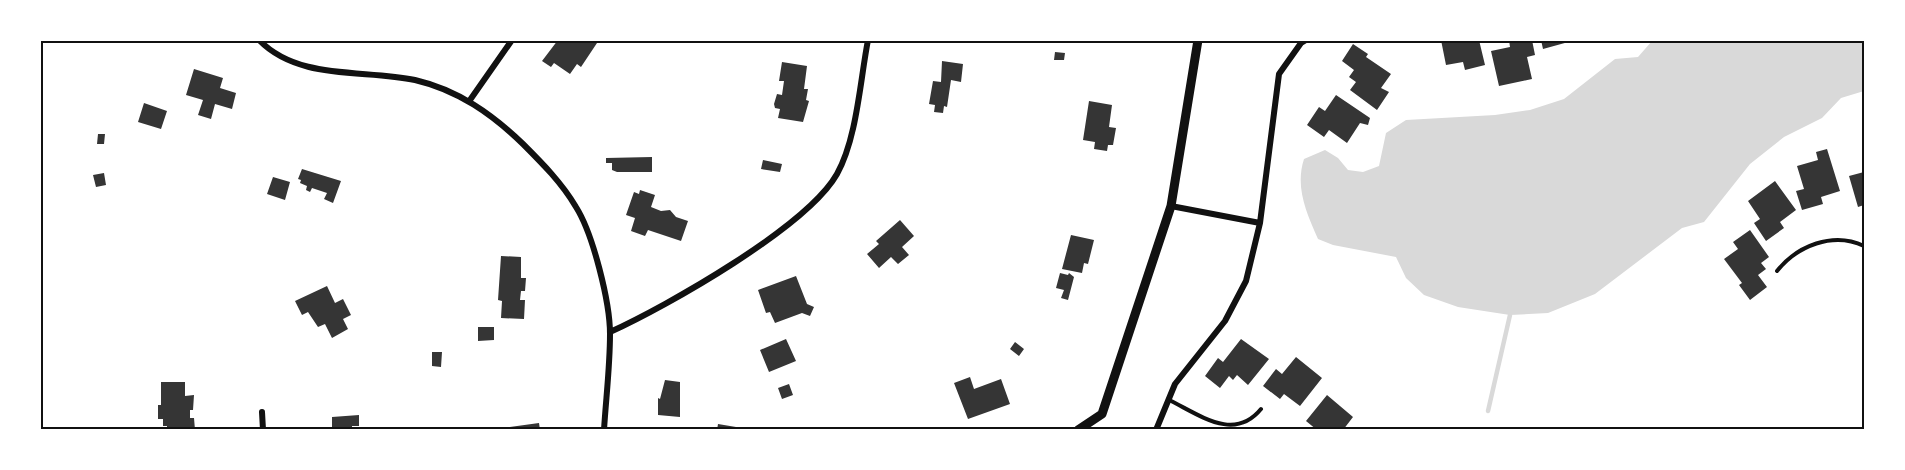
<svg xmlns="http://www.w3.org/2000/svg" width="1905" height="470" viewBox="0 0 1905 470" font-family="Jost,sans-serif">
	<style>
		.water { fill: #d9d9d9 }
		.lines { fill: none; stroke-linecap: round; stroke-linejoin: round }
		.stream { stroke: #d9d9d9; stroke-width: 4.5 }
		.building { fill: #353535 }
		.service { stroke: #111; stroke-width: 4 }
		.minor { stroke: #111; stroke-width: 6 }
		.tertiary { stroke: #111; stroke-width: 9 }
		.neatline { fill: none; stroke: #111; stroke-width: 2 }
	</style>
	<rect width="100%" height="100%" fill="#fff"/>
	<path class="water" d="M1862 41 1864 48V91L1841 98 1822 118 1784 137 1750 164 1704 222 1682 228 1595 294 1548 313 1510 315 1458 307 1424 295 1406 278 1396 257 1333 245 1318 239C1306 212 1295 187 1304 159L1325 150 1338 158 1348 170 1363 172 1379 166 1386 133 1406 120 1495 115 1530 110 1564 99 1615 59 1638 57 1652 41Z"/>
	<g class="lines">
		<path class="stream" d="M1488 411 1510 315"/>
	</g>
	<path class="building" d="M558 40 565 41 599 40 581 67 577 64 570 74 554 63 551 67 542 61Z
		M1441 40H1479L1485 65 1465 70 1463 62 1446 65Z
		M1509 40H1532L1535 55 1527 57 1532 79 1499 86 1491 51 1510 47Z
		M1541 40H1572V41L1543 49Z
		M1353 44 1368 54 1366 57 1391 74 1381 88 1389 92 1377 110 1350 90 1356 82 1349 77 1354 70 1342 61Z
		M1055 52 1065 53 1064 60H1054Z
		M942 61 963 64 961 82 951 80 947 107 944 106 943 113 934 112 935 105 929 104 933 81 941 82Z
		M782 62 807 66 804 89H808L806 100 809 101 803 122 778 118 780 109 775 108 774 104 777 94 782 95 784 81H779Z
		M194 69 223 78 220 88 236 93 232 109 215 104 211 119 198 115 203 100 186 95Z
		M1336 95 1370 118 1368 125 1360 123 1347 143 1329 130 1324 137 1307 125 1319 107 1325 111Z
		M1089 101 1112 105 1109 127 1116 128 1113 145H1108L1107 151 1094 149 1095 142 1083 140Z
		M144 103 167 111 161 129 138 122Z
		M98 134H105L104 144H97Z
		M1827 149 1840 191 1821 197 1823 204 1802 210 1796 191 1804 189 1797 166 1818 160 1816 152Z
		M652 157V172H617L612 170V163H606V158Z
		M763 160 782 164 780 172 761 169Z
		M302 169 341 181 333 203 324 199 327 193 312 188 310 192 306 190 307 186 300 183 301 180 298 179Z
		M1864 172V205L1858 207 1849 176Z
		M104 173 106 185 96 187 93 175Z
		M273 177 290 182 285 200 267 194Z
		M1775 181 1796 210 1780 222 1784 228 1766 241 1754 223 1760 219 1748 201Z
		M640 190 655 195 651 207 661 211 670 210 676 217 688 221 681 241 648 230 645 236 631 231 635 218 626 215 634 192 639 194Z
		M900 220 914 236 902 247 909 255 898 264 891 257 879 268 867 254 879 244 876 241Z
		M1750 230 1769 257 1761 263 1766 269 1758 275 1767 287 1750 300 1739 285 1742 283 1724 259 1738 249 1733 242Z
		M1071 235 1094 240 1088 264 1084 263 1082 273 1062 269Z
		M501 256 521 257V278H526L525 291H521L520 300H525L524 319 501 318 502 301 498 300Z
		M1060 273 1068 275 1069 273 1074 277 1068 300 1061 298 1064 290 1056 288Z
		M796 276 807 304 814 307 810 316 802 313 775 323 770 312 766 313 758 290Z
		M327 286 335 303 343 299 351 315 343 319 348 329 332 338 325 324 318 327 308 312 302 315 295 301Z
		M478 327H494V340L478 341Z
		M786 339 796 361 769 372 760 350Z
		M1241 339 1269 359 1248 385 1237 375 1233 380 1229 376 1220 388 1205 376 1218 358 1223 362Z
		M1015 342 1024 349 1019 356 1010 349Z
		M432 352H442L441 367 432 366Z
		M1296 357 1322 378 1300 406 1284 394 1280 399 1263 386 1276 369 1282 374Z
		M970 377 974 389 1001 379 1010 404 968 419 954 383Z
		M665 380 680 382V417L658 415V398L660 399Z
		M161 382H185V396L194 395 193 410H190V418H194L195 430H167V426H163V419H158V405H161Z
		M789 384 793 395 782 399 778 388Z
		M1327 395 1353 417 1343 430H1317L1306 421Z
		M359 415V426H352V430H332V417Z
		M539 423 540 430H504L503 428Z
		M718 424 736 427V430H717Z"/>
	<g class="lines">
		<path class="service" d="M1777 271C1797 246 1833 231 1864 246
			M1169 400C1200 415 1234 442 1261 409"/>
		<path class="minor" d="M259 40C299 81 364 69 415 80 458 90 492 114 523 144 542 163 562 183 576 207 593 234 610 302 610 334 610 366 606 398 604 430
			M470 100 512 40
			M1171 206 1260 223
			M610 332C667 306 807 227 837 174 857 138 860 81 868 40
			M262 412 263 430
			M1156 430 1175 384 1225 321 1246 281 1260 223 1279 74 1301 43 1306 40"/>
		<path class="tertiary" d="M1078 430 1102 414 1171 206 1198 40"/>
	</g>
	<rect width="1905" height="470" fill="none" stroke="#ffffff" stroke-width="84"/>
	<rect x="42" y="42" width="1821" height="386" class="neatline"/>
</svg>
